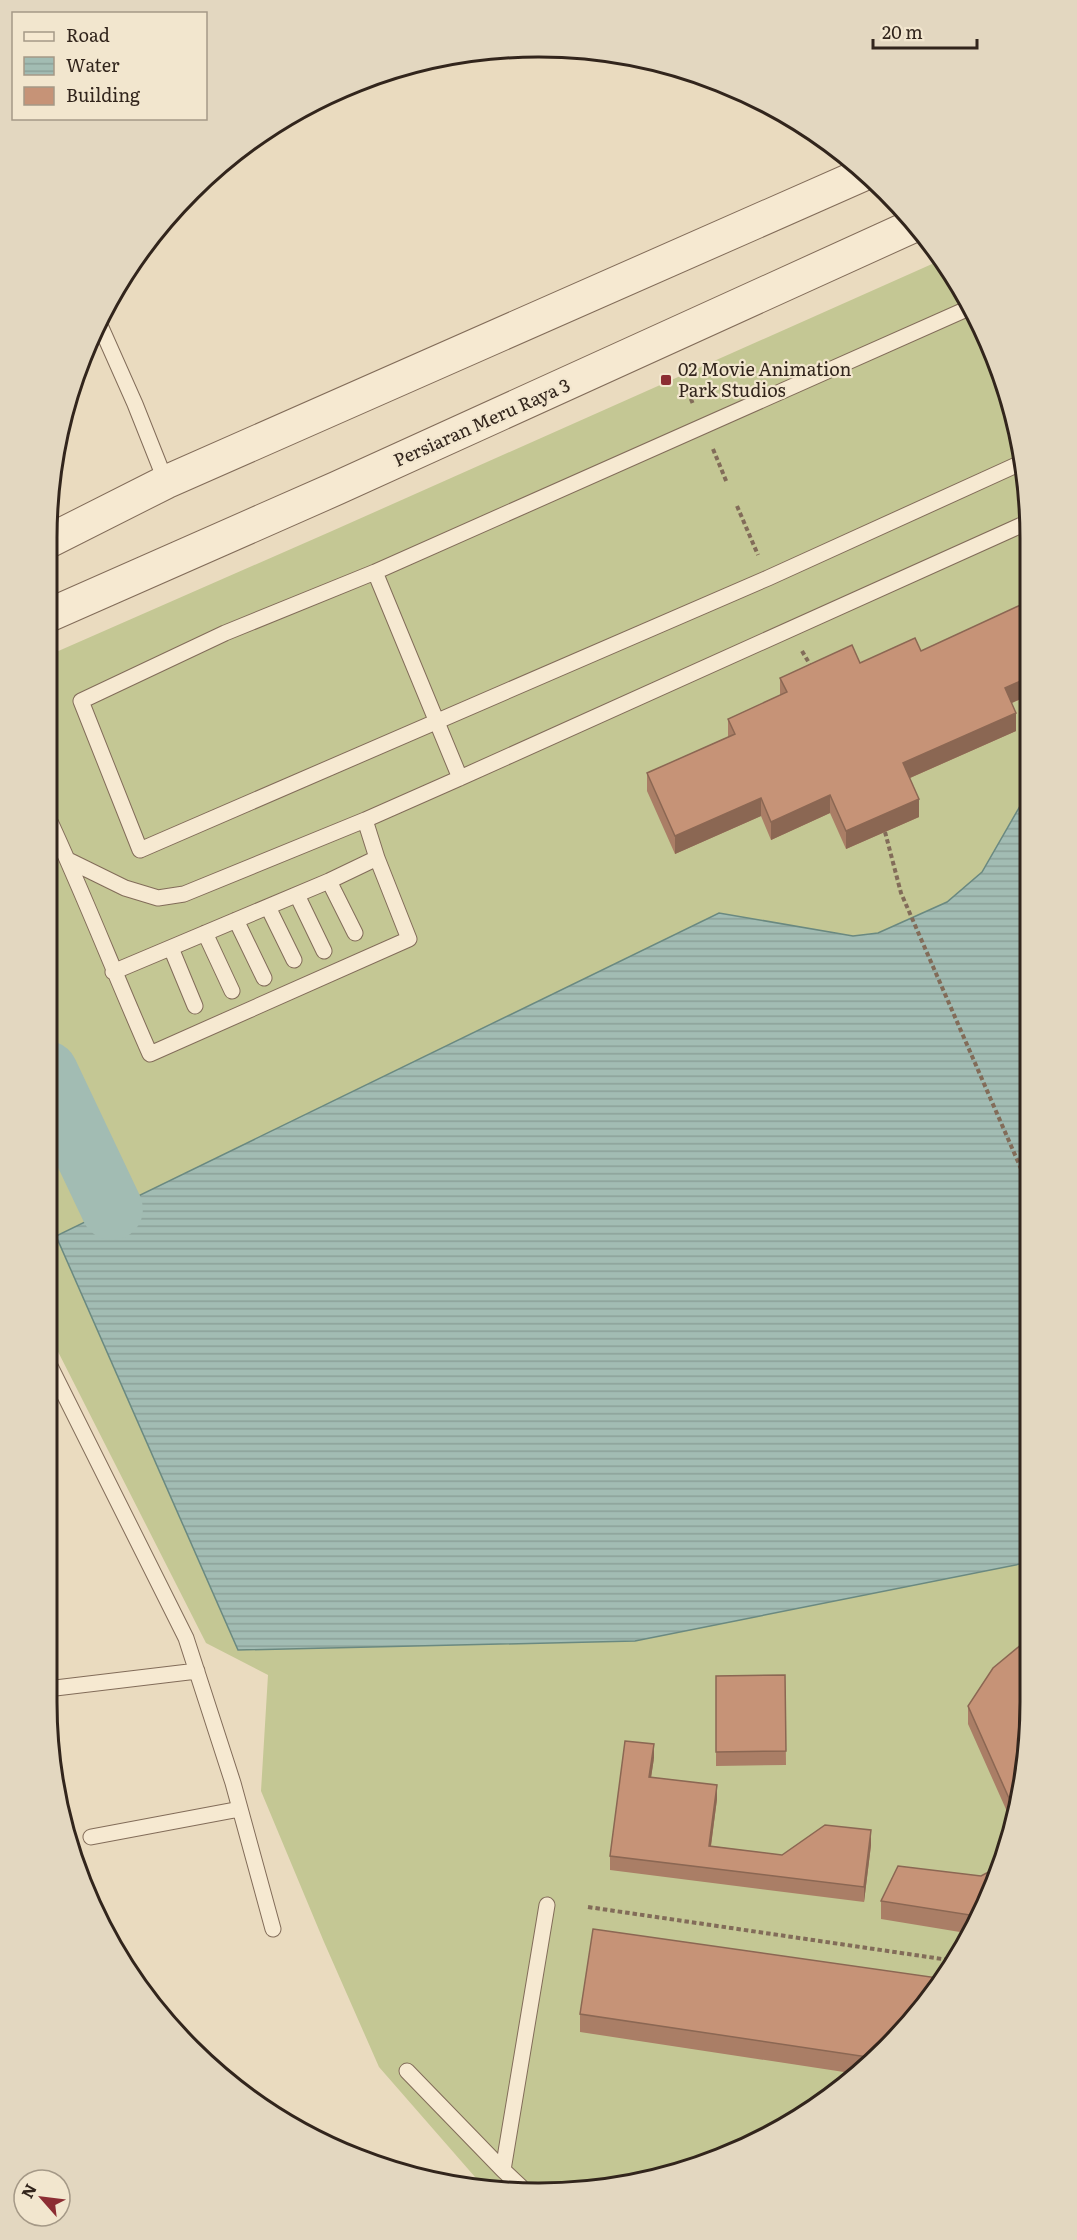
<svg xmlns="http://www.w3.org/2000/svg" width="1077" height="2240" viewBox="0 0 1077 2240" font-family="Literata,serif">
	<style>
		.grass { fill: #c4c794 }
		.water { fill: url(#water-rules); stroke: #6a8980; stroke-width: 1.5 }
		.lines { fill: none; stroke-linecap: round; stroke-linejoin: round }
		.river { stroke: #a2bcb3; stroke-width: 62 }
		.service-casing { stroke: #826c59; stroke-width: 17 }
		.tertiary-casing { stroke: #826c59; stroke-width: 35 }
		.path { stroke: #826c59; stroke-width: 4; stroke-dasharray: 4.5 3; stroke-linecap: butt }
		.service { stroke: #f6e9d1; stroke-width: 15 }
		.tertiary { stroke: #f6e9d1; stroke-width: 33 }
		.wall { fill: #aa7e66 }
		.shaded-wall { fill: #8b6753 }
		.building { fill: #c69377; stroke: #8b6753; stroke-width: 1.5 }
		.poi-dot { fill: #8c2d33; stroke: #f2e6ce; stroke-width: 2 }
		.labels { text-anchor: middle; stroke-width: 4.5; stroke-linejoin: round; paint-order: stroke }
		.poi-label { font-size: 18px; fill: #32251c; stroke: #f2e6ce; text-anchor: start }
		.street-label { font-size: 18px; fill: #32251c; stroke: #f2e6ce }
		.rim { fill: none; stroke: #32251c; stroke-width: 3 }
	</style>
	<defs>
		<pattern id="water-rules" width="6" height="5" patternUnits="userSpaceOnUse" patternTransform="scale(1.5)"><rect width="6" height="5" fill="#a2bcb3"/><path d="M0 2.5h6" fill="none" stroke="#8ca199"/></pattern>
	</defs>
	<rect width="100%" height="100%" fill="#eadbbf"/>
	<path class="grass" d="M941 260 993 350 1026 474 1030 1702 1021 1798 993 1890 908 2026 838 2092 756 2143 603 2189 482 2185 379 2067 324 1942 261 1791 268 1675 206 1643 47 1330V709L56 705 47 680V656L332 531Z"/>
	<path class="water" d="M1027 794 1030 1562 635 1641 238 1650 56 1236 719 913 853 936 878 933 947 902 982 872Z"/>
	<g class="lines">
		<path class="river" d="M47 1072 112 1209"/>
		<g class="service-casing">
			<path id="service" d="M969 308 375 572 225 633 81 701 140 850 768 578 1023 462
				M99 323 135 404 166 482
				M375 572 460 778
				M47 815C84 894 115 975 150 1054L409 939 377 858 365 820
				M68 860 125 888 158 898 184 894 365 820 460 778 1026 523
				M329 881 355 933
				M297 895 324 951
				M268 907 294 960
				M236 920 264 978
				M205 933 232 991
				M171 948 195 1006
				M113 972 329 881 377 858
				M47 1360 186 1638 233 1783 273 1929
				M47 1689 197 1671
				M91 1837 240 1809
				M407 2071 503 2170
				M521 2187 503 2170 547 1905"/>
		</g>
		<g class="tertiary-casing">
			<path id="tertiary" d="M47 542 166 482 864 174
				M47 616 337 488 915 225"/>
		</g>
		<path class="path" d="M685 385 693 404
			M713 449 727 483
			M737 506 758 555
			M802 651 812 668
			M885 832 901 893 1029 1187
			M588 1907 949 1960"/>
		<use href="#service" class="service"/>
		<use href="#tertiary" class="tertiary"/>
	</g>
	<path class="wall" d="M1027 602V696L1012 703 1016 731 910 778 919 817 846 849 830 813 771 840 761 816 675 854 647 791V773L728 737V719L780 695V678L921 651Z
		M785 1675 786 1765 716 1766V1676Z
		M968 1706 1021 1798 1013 1825 968 1724Z
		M654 1758 651 1777 717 1799 711 1846 782 1855 871 1845 864 1902 610 1870V1856Z
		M981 1876 993 1890 966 1933 881 1919V1901Z
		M580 2014 908 2026 857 2074 580 2032Z"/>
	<path class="shaded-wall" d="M1027 678V696L1005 706V688Z
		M1016 713V731L903 781V763Z
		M830 795V813L771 840V822Z
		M761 798V816L675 854V836Z
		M919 799V817L846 849V831Z
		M654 1744V1758L649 1791V1777Z
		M717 1785V1799L709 1860V1846Z
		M871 1830V1845L864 1902V1887Z"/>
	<path class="building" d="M1027 602V678L1005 688 1016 713 903 763 919 799 846 831 830 795 771 822 761 798 675 836 647 773 735 734 728 719 787 692 780 678 852 645 860 663 915 638 921 651Z
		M1028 1639H1030V1702L1021 1798 1016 1814 968 1706 993 1668Z
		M785 1675 786 1751 716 1752V1676Z
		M625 1741 654 1744 649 1777 717 1785 709 1846 782 1855 825 1825 871 1830 864 1887 610 1856Z
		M898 1866 981 1876 1000 1866 993 1890 976 1916 881 1901Z
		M593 1929 938 1978 908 2026 874 2058 580 2014Z"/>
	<rect class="poi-dot" x="660" y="374" width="12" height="12" rx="3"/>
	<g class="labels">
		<g class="poi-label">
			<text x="678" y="376">02 Movie Animation<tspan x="678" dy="21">Park Studios</tspan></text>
		</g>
		<g class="street-label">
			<text transform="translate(482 423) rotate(-24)" y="6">Persiaran Meru Raya 3</text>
		</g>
	</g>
	<path d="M0 0H1077V2240H0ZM538 57H539A481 481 0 0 1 1020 538V1702A481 481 0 0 1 539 2183H538A481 481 0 0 1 57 1702V538A481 481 0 0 1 538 57Z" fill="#e3d7c0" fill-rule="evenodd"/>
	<path class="rim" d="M538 57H539A481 481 0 0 1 1020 538V1702A481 481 0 0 1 539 2183H538A481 481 0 0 1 57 1702V538A481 481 0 0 1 538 57Z"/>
	<rect x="12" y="12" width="195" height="108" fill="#f2e6ce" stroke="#a59987" stroke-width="1.5"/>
	<rect x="24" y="32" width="30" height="9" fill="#f6e9d1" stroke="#a59987" stroke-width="1.5"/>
	<text x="66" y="42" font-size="18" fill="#32251c">Road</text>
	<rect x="24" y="57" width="30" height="18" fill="url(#water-rules)" stroke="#a59987" stroke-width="1.5"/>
	<text x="66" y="72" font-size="18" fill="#32251c">Water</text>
	<rect x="24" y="87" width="30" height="18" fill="#c69377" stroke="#a59987" stroke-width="1.5"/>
	<text x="66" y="102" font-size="18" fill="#32251c">Building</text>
	<g transform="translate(42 2198) rotate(298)"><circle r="28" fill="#f2e6ce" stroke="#a59987" stroke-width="1.5"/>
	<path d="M0-4.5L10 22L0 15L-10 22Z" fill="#8c2d33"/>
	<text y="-9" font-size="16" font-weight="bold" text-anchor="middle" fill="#32251c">N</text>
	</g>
	<path d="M873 39v9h104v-9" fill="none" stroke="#32251c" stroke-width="3"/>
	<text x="882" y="39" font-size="18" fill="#32251c" stroke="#f2e6ce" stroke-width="4.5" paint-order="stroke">20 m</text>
</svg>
